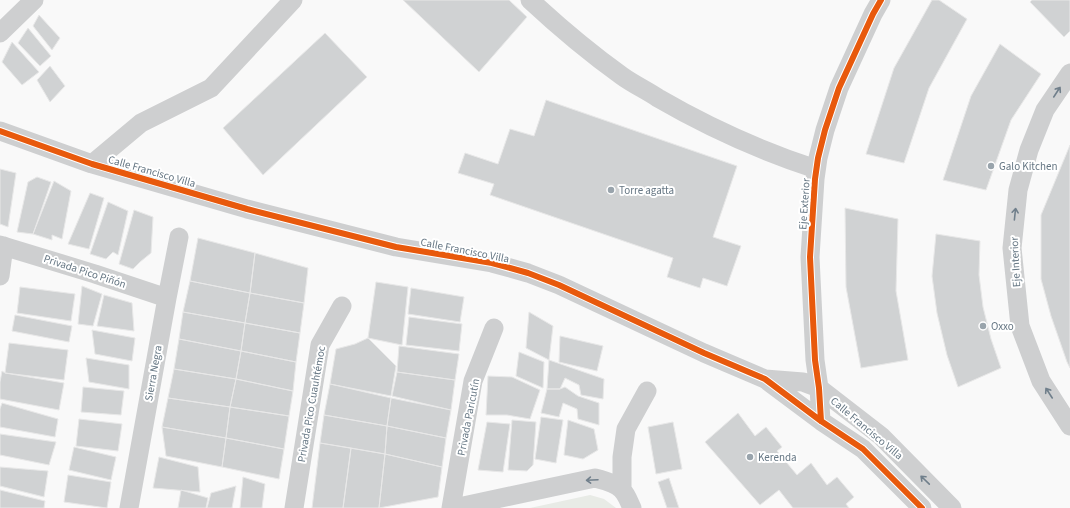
<svg xmlns="http://www.w3.org/2000/svg" width="1070" height="508" viewBox="0 0 1070 508" font-family="'Source Sans 3',sans-serif">
	<style>
		.green { fill: #e8ebe6 }
		.building { fill: #d0d2d3; stroke: #e8e8e8 }
		.lines { fill: none; stroke-linecap: round; stroke-linejoin: round }
		.minor { stroke: #cecfd0; stroke-width: 19 }
		.cycleway-casing { stroke: #fff; stroke-width: 8 }
		.cycleway { stroke: #e8590c; stroke-width: 6 }
		.oneway { stroke: #707f8b }
		.poi-dot { fill: #99a4ac; stroke: #fff; stroke-width: 1.5 }
		.labels { text-anchor: middle; stroke-width: 4; stroke-linejoin: round; paint-order: stroke }
		.poi-label { font-size: 11px; fill: #657683; stroke: #fff; text-anchor: start }
		.street-label { font-size: 11px; fill: #657683; stroke: #fff }
	</style>
	<rect width="100%" height="100%" fill="#f9f9f9"/>
	<path class="green" d="M590 495 604 499 616 508H530Z"/>
	<path class="building" d="M403 0H509L527 17 479 72Z
		M932 0H939L967 19 929 88 904 163 866 154 894 68Z
		M1032 0H1070V31L1064 37 1030 2Z
		M39 15 60 38 52 50 33 26Z
		M28 28 51 56 40 66 18 43Z
		M325 33 367 77 263 175 223 128Z
		M12 42 39 72 22 85 2 62Z
		M1000 44 1041 74 1011 120 986 190 943 180 971 96Z
		M50 66 65 86 50 102 37 80Z
		M546 100 737 166 713 237 741 246 727 286 703 278 700 288 667 277 673 258 490 195 494 184 458 173 465 153 498 164 510 129 534 136Z
		M1070 145V368L1067 362 1051 316 1041 279V215Z
		M0 169 16 173 8 227 0 224Z
		M37 177 51 182 33 234 17 232 28 182Z
		M54 181 71 191 62 239 52 235V240L33 234Z
		M90 193 104 198 89 249 68 244Z
		M108 202 128 211 118 255 113 252 106 259 90 254Z
		M845 208 898 219 896 291 908 360 861 368 846 287Z
		M134 210 153 217 151 253 140 262 133 269 119 264Z
		M936 234 980 241 979 275 983 307 991 339 1001 368 958 387 947 355 937 313 932 276Z
		M198 238 255 253 250 293 190 281Z
		M255 253 308 268 304 303 250 293Z
		M190 281 250 293 245 323 183 312Z
		M376 282 408 287 402 345 368 338Z
		M82 286 102 294 93 326 78 324Z
		M20 287 75 294 71 321 17 313Z
		M411 288 464 297 460 322 408 314Z
		M250 293 304 303 300 333 245 323Z
		M104 295 132 303 134 331 97 326Z
		M183 312 245 323 241 351 179 339Z
		M529 312 553 326 549 360 526 348Z
		M15 315 72 326 69 342 12 331Z
		M409 317 462 324 459 351 406 345Z
		M245 323 300 333 296 362 241 351Z
		M92 330 135 338 132 361 95 354Z
		M560 336 603 346 597 371 559 362Z
		M368 338 396 366 391 396 330 384 336 349 355 344Z
		M179 339 241 351 236 379 174 369Z
		M9 343 68 350 64 380 5 373Z
		M399 346 459 354 455 380 397 372Z
		M241 351 296 362 293 391 236 379Z
		M519 352 544 362 543 388 516 376Z
		M86 358 129 365V389L89 382Z
		M549 360 604 379 603 399 581 395 579 385 565 378 560 389H547Z
		M174 369 236 379 230 407 168 398Z
		M2 371 5 373 64 383 59 410 0 399V382Z
		M397 372 455 380 451 410 392 396Z
		M488 376 512 377 540 390 530 419 507 415H486Z
		M236 379 293 391 289 416 230 407Z
		M330 384 391 398 387 426 324 415Z
		M83 387 124 391 121 415 81 412Z
		M565 387 578 396 599 403V425L578 419 577 409 563 403 559 417 541 413 547 389H560Z
		M168 398 230 407 226 438 162 427Z
		M391 398 451 410 446 438 387 426Z
		M2 403 58 419 55 437 0 427V409Z
		M230 407 289 416 284 449 226 438Z
		M738 413 755 436 766 427 782 447 777 451 797 475 811 463 827 485 837 477 854 497 846 504 849 508H793L779 490 760 505 705 442Z
		M324 415 387 426 385 454 320 443Z
		M541 417 563 420 556 463 535 459Z
		M79 419 122 424 118 451 76 446Z
		M512 420 536 422 533 465 527 471 508 470Z
		M568 420 594 429 598 450 583 459 564 455Z
		M487 422 510 424 503 472 478 470Z
		M673 422 682 469 656 474 648 427Z
		M387 426 446 438 442 467 385 454Z
		M162 427 226 438 222 467 166 456Z
		M0 434 56 442 49 465 0 455Z
		M226 438 284 449 279 479 222 467Z
		M320 443 351 448 343 508H312Z
		M74 447 116 457 111 480 69 470Z
		M351 448 385 454 379 508H343Z
		M385 454 442 467 438 497 379 508Z
		M159 457 198 467 200 492 153 488Z
		M0 467 48 471 44 497 0 486Z
		M68 475 111 482 107 508 64 502Z
		M243 477 265 484 262 508H240Z
		M669 478 679 508H667L658 482Z
		M236 486 232 508H207L211 493Z
		M0 490 45 501 44 508H0Z
		M181 490 208 498 206 508H178Z"/>
	<g class="lines">
		<path class="minor" d="M530 0C559 27 590 53 622 76 633 84 646 90 658 98 708 127 761 151 816 169
			M0 33 34 0
			M1070 73 1045 110 1029 150 1018 190 1012 248 1020 326 1041 381 1070 426
			M0 131 92 164 247 209 396 247 492 263 528 273 559 285 704 353 765 379 821 421 863 449 922 508
			M92 164 141 123 211 88 293 0
			M0 245 95 274 167 298
			M0 276 4 246
			M765 379 803 382 819 388 881 436 952 508
			M821 421 819 388 815 360 810 257 815 179 818 158 825 130 839 88 873 14 881 0
			M622 489V457L626 429 647 391
			M129 508 167 298 179 237
			M294 508 320 345 342 306
			M451 508 473 381 494 328
			M454 508 595 478C603 480 617 484 622 490 627 495 629 502 632 508"/>
		<g class="cycleway-casing">
			<path id="cycleway" d="M0 131 92 164 247 209 396 247 492 263 528 273 559 285 704 353 765 379 821 421 863 449 922 508
				M821 421 819 388 815 360 810 257 815 179 818 158 825 130 839 88 873 14 881 0"/>
		</g>
		<use href="#cycleway" class="cycleway"/>
	</g>
	<defs><path id="oneway-shaft" d="M-6 0H5M1.5-3L5.5 0L1.5 3" fill="none" stroke-width="1.6" stroke-linecap="round" stroke-linejoin="round"/></defs>
	<g class="oneway">
		<use href="#oneway-shaft" transform="translate(1057 92) rotate(-57)"/>
		<use href="#oneway-shaft" transform="translate(1015 214) rotate(-84)"/>
		<use href="#oneway-shaft" transform="translate(1049 393) rotate(-123)"/>
		<use href="#oneway-shaft" transform="translate(592 480) rotate(177)"/>
		<use href="#oneway-shaft" transform="translate(925 480) rotate(-136)"/>
	</g>
	<g class="poi-dot">
		<circle cx="991" cy="166" r="4"/>
		<circle cx="611" cy="190" r="4"/>
		<circle cx="983" cy="326" r="4"/>
		<circle cx="750" cy="457" r="4"/>
	</g>
	<g class="labels">
		<g class="poi-label">
			<text x="999" y="170">Galo Kitchen</text>
			<text x="619" y="194">Torre agatta</text>
			<text x="991" y="330">Oxxo</text>
			<text x="758" y="461">Kerenda</text>
		</g>
		<g class="street-label">
			<text transform="translate(152 171) rotate(16)" y="4">Calle Francisco Villa</text>
			<text transform="translate(804 204) rotate(-86)" y="4">Eje Exterior</text>
			<text transform="translate(465 250) rotate(11)" y="4">Calle Francisco Villa</text>
			<text transform="translate(1015 262) rotate(-93)" y="4">Eje Interior</text>
			<text transform="translate(85 271) rotate(18)" y="4">Privada Pico Piñón</text>
			<text transform="translate(153 373) rotate(-80)" y="4">Sierra Negra</text>
			<text transform="translate(311 404) rotate(-80)" y="4">Privada Pico Cuauhtémoc</text>
			<text transform="translate(468 417) rotate(-79)" y="4">Privada Paricutín</text>
			<text transform="translate(867 428) rotate(40)" y="4">Calle Francisco Villa</text>
		</g>
	</g>
</svg>
